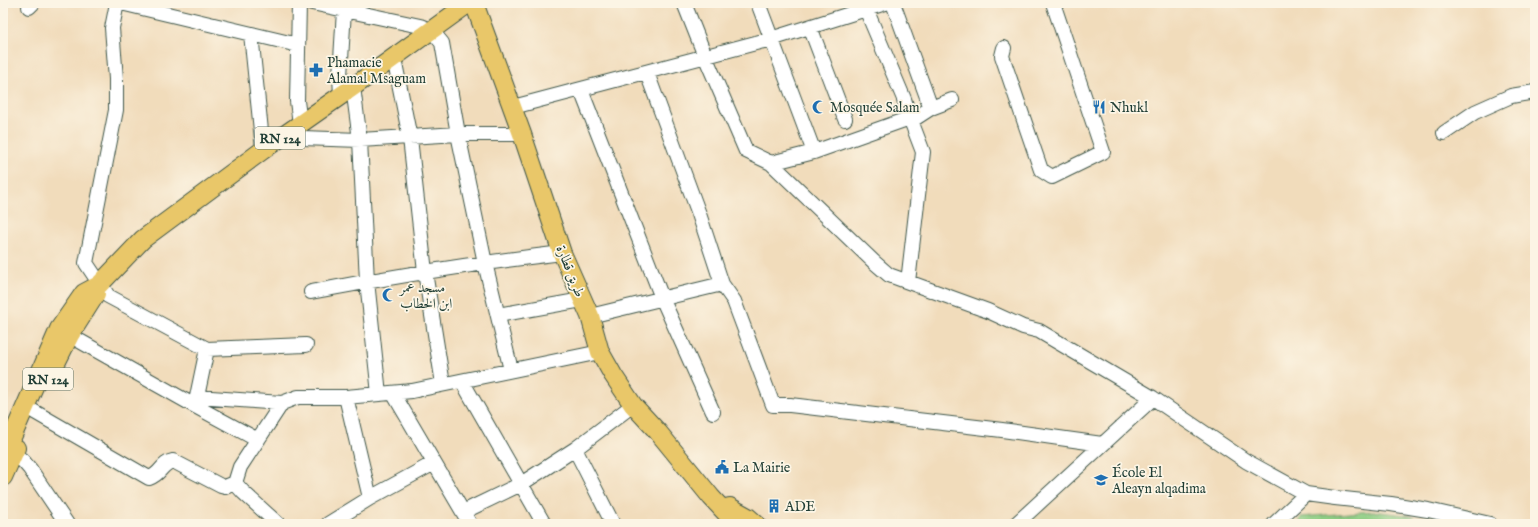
<svg xmlns="http://www.w3.org/2000/svg" width="1538" height="527" viewBox="0 0 1538 527" font-family="'IM FELL English',Amiri,serif">
	<style>
		.green { fill: #8fce84; stroke: #57865c }
		.lines { fill: none; stroke-linecap: round; stroke-linejoin: round }
		.minor-casing { stroke: #3e5548; stroke-width: 16 }
		.major-casing { stroke: #3e5548; stroke-width: 20 }
		.minor { stroke: #fff; stroke-width: 14 }
		.major { stroke: #e9c769; stroke-width: 18 }
		.labels { text-anchor: middle; stroke-width: 3.5; stroke-linejoin: round; paint-order: stroke }
		.shield { fill: #fcf5e5; stroke: #617469; stroke-width: 1 }
		.shield-label { font-size: 13px; font-weight: bold; fill: #1f3d34 }
		.poi-label { font-size: 14px; fill: #1f3d34; stroke: #fcf5e5; text-anchor: start }
		.street-label { font-size: 14px; fill: #1f3d34; stroke: #fcf5e5 }
	</style>
	<rect width="100%" height="100%" fill="#fcf5e5"/>
	<filter id="ink" filterUnits="userSpaceOnUse"><feTurbulence type="fractalNoise" baseFrequency=".025" numOctaves="2"/><feDisplacementMap in="SourceGraphic" scale="8" xChannelSelector="R" yChannelSelector="G"/><feConvolveMatrix kernelMatrix="1 2 1 2 8 2 1 2 1" color-interpolation-filters="sRGB"/></filter>
	<filter id="wash" filterUnits="userSpaceOnUse"><feTurbulence type="fractalNoise" baseFrequency=".012" numOctaves="4" result="noise"/><feDisplacementMap in="SourceGraphic" scale="16" xChannelSelector="R" yChannelSelector="G"/><feGaussianBlur stdDeviation="0.9" result="paint"/><feColorMatrix in="noise" values="0 0 0 0 0 0 0 0 0 0 0 0 0 0 0 0 0 1.4 0 .05"/><feComposite in="paint" operator="in"/></filter>
	<g filter="url(#wash)">
		<rect width="100%" height="100%" fill="#f1dcbb"/>
		<path class="green" d="M1373 511 1412 516 1426 524H1299L1301 517Z"/>
	</g>
	<g filter="url(#ink)">
		<g class="lines">
			<g class="minor-casing">
				<path id="minor" d="M117 3 112 28 116 79V110L86 263 108 296 207 349 306 345
					M121 3 298 45
					M299 3 297 101 300 124
					M312 3 420 26 432 31 442 43 458 134 485 263 511 370
					M684 3 705 56 746 151 771 163 874 262 889 275 988 311 1023 327 1039 331 1153 398 1246 461 1306 494 1335 498 1391 504 1428 510 1490 524
					M758 3 814 152 910 118 923 152 908 282
					M893 3 931 108
					M29 7 33 3
					M866 9 904 99 910 118
					M810 27 845 119
					M251 34 263 150
					M1004 48 1002 56 1041 170 1052 177 1103 152 1053 3
					M394 58 410 138 425 272 443 384
					M647 73 699 214 722 284 734 301 773 405H790L1002 430 1102 444
					M353 87 360 140 367 281 379 394
					M581 90 662 298 713 412
					M341 96 340 76 344 10
					M513 107 771 39 885 3
					M911 121 931 108 952 100
					M1444 133 1475 112 1511 96 1535 92
					M302 138 360 140 458 134H522
					M771 163 814 152
					M311 292C394 276 478 263 562 253
					M498 315 582 300
					M590 316 722 284
					M62 331 195 406 258 440
					M462 381 544 524
					M393 393 470 524
					M197 397 282 403
					M195 406 207 349
					M33 411 149 478C162 474 161 463 173 461L221 486 225 487 235 483
					M7 448 23 461 30 469 67 524
					M575 449 613 524
					M370 498 434 463
					M463 512 521 484 575 449 633 405
					M278 524 243 492 235 483 240 467 282 403 298 397H346L412 391 600 352
					M328 524 370 498 346 397
					M1016 524 1153 398
					M1274 524 1306 494"/>
			</g>
			<g class="major-casing">
				<path id="major" d="M474 3 522 134 562 253 590 316 600 352 613 375 633 405 658 432 711 497 736 524
					M55 365 70 335 96 294
					M3 458 59 329 84 293 99 285 143 239 263 150 353 87 469 3
					M3 477 16 448
					M722 509 730 507 748 517 756 524"/>
			</g>
			<use href="#minor" class="minor"/>
			<use href="#major" class="major"/>
		</g>
	</g>
	<defs>
		<g id="pharmacy-bare" transform="scale(1.08)"><path d="M-2-6h4v4h4v4h-4v4h-4v-4h-4v-4h4Z" fill="#1f6fb2" stroke="#fcf5e5" stroke-width="2.5" paint-order="stroke"/></g>
		<g id="mosque-bare" transform="scale(1.08)"><path d="M3.5-4.9A6 6 0 1 0 3.5 4.9A5 5 0 1 1 3.5-4.9Z" fill="#1f6fb2" stroke="#fcf5e5" stroke-width="2.5" paint-order="stroke"/></g>
		<g id="restaurant-bare" transform="scale(1.08)"><path d="M-5-6h1v4h1v-4h1v4h1v-4h1v5L-1.5 .5V6h-2V.5L-5-1ZM5-6V6H3V1.5H1.5Q1.5-4 5-6Z" fill="#1f6fb2" stroke="#fcf5e5" stroke-width="2.5" paint-order="stroke"/></g>
		<g id="civic-bare" transform="scale(1.08)"><path d="M-.6-6.5H3V-4.5H.6V-3L4-1V1h2V6H-6V1h2V-1L-.6-3ZM-1.2 2.5V6h2.4V2.5Z" fill="#1f6fb2" stroke="#fcf5e5" stroke-width="2.5" paint-order="stroke"/></g>
		<g id="university-bare" transform="scale(1.08)"><path d="M0-5L7-2L0 1L-7-2ZM-4 1L0 2.5L4 1V4Q0 6-4 4Z" fill="#1f6fb2" stroke="#fcf5e5" stroke-width="2.5" paint-order="stroke"/></g>
		<g id="building-bare" transform="scale(1.08)"><path d="M-4-6H4V6H1V3H-1V6H-4ZM-2.5-4.3h1.7v1.8h-1.7ZM.8-4.3h1.7v1.8H.8ZM-2.5-1h1.7V.8h-1.7ZM.8-1h1.7V.8H.8Z" fill="#1f6fb2" stroke="#fcf5e5" stroke-width="2.5" paint-order="stroke"/></g>
	</defs>
	<g fill-rule="evenodd">
		<use href="#pharmacy-bare" x="316" y="70"/>
		<use href="#mosque-bare" x="819" y="107"/>
		<use href="#restaurant-bare" x="1099" y="107"/>
		<use href="#mosque-bare" x="389" y="295"/>
		<use href="#civic-bare" x="722" y="467"/>
		<use href="#university-bare" x="1101" y="480"/>
		<use href="#building-bare" x="774" y="506"/>
	</g>
	<g class="labels">
		<g class="shield">
			<rect x="255" y="127" width="50" height="22" rx="3"/>
			<rect x="23" y="368" width="50" height="22" rx="3"/>
		</g>
		<g class="shield-label">
			<text x="280" y="143">RN 124</text>
			<text x="48" y="384">RN 124</text>
		</g>
		<g class="poi-label">
			<text x="327" y="67">Phamacie<tspan x="327" dy="16">Alamal Msaguam</tspan></text>
			<text x="830" y="112">Mosquée Salam</text>
			<text x="1110" y="112">Nhukl</text>
			<text x="400" y="292">مسجد عمر<tspan x="400" dy="16">ابن الخطاب</tspan></text>
			<text x="733" y="472">La Mairie</text>
			<text x="1112" y="477">École El<tspan x="1112" dy="16">Aleayn alqadima</tspan></text>
			<text x="785" y="511">ADE</text>
		</g>
		<g class="street-label">
			<text transform="translate(571 271) rotate(68)" y="5">طريق قطارة</text>
		</g>
	</g>
	<rect width="1538" height="527" fill="none" stroke="#fcf5e5" stroke-width="16"/>
</svg>
